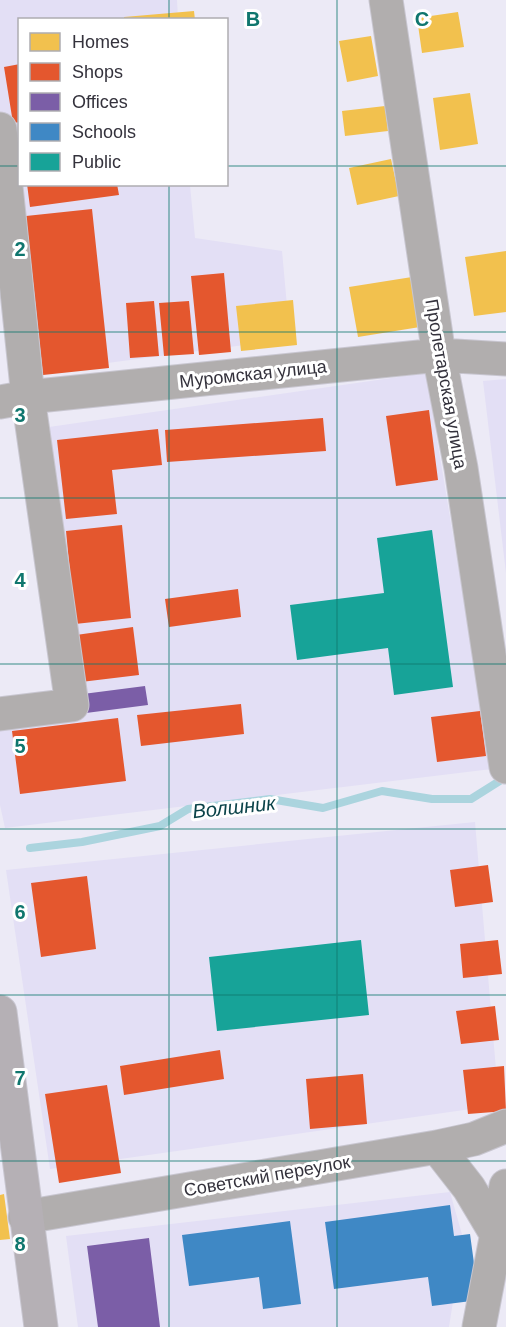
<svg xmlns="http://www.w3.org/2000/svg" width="506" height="1327" viewBox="0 0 506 1327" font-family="Arial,sans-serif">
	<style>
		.built { fill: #e3dff5 }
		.homes { fill: #f2c14e }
		.shops { fill: #e4572e }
		.offices { fill: #7b5ea7 }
		.schools { fill: #3f88c5 }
		.public { fill: #17a398 }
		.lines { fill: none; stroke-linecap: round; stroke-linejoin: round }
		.stream { stroke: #abd4de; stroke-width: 8 }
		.minor-casing { stroke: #c8c6d0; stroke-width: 35 }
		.major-casing { stroke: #c8c6d0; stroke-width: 35 }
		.minor { stroke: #b1aeae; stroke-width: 33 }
		.major { stroke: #b5b0b5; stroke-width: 33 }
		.grid { fill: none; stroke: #0f766e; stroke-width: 1.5; stroke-opacity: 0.55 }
		.labels { text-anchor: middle; stroke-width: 6; stroke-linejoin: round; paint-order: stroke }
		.street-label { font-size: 18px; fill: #34323c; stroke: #fff }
		.water-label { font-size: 20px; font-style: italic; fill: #0b4349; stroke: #fff }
		.grid-label { font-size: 20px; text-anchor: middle; font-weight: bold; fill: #0f766e; stroke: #fff; stroke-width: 6; stroke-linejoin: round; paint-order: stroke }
	</style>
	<rect width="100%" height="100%" fill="#eceaf6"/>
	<path class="built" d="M0 0H177L178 19 20 20V184L190 185 195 238 282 251 290 339 31 373 0 160Z
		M426 373 492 769 5 828 0 805V721L75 713 42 428Z
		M506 379V573L483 381Z
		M475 822 499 1105 50 1169 6 870Z
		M450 1192 463 1238 449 1327H78L66 1236Z"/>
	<path class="homes" d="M194 11 195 20H124V17Z
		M458 12 464 47 422 53 417 18Z
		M371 36 378 76 347 82 339 41Z
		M470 93 478 144 440 150 433 98Z
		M385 106 388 131 345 136 342 111Z
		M391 159 399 196 357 205 349 168Z
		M506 251V312L474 316 465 257Z
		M412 277 420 327 358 337 349 287Z
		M293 300 297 345 241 351 236 306Z
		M4 1194 10 1239 0 1240V1195Z"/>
	<path class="shops" d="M20 64V122L13 123 4 67Z
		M27 184H117L119 195 30 207Z
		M92 209 109 368 43 375 26 216Z
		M224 273 231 352 199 355 191 276Z
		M154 301 159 356 130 358 126 303Z
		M189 301 194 354 164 356 159 303Z
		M429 410 438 480 396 486 386 416Z
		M323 418 326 451 167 462 165 430Z
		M158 429 162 465 112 470 117 514 66 519 57 440Z
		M122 525 131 618 75 624 66 531Z
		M238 589 241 617 169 627 165 599Z
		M133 627 139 675 81 682 76 635Z
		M241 704 244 734 141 746 137 715Z
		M480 711 486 756 437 762 431 717Z
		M118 718 126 781 20 794 12 731Z
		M488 865 493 902 455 907 450 870Z
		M87 876 96 949 41 957 31 883Z
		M498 940 502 974 463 978 460 944Z
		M495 1006 499 1040 461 1044 456 1011Z
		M220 1050 224 1079 124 1095 120 1066Z
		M504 1066 506 1111 468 1114 463 1070Z
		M363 1074 367 1124 310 1129 306 1079Z
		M107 1085 121 1173 59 1183 45 1094Z"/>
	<path class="offices" d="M145 686 148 705 86 713 83 694Z
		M149 1238 160 1327H98L87 1246Z"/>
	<path class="schools" d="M450 1205 454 1236 470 1234 479 1300 432 1306 428 1277 334 1289 325 1222Z
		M290 1221 301 1304 263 1309 259 1277 189 1286 182 1235Z"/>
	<path class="public" d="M432 530 453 687 394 695 388 648 297 660 290 605 384 593 377 538Z
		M361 940 369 1015 217 1031 209 957Z"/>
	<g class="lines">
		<path class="stream" d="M30 848 82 842 160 826 188 809 270 799 323 808 382 791 432 799H471L506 777"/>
		<g class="minor-casing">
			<path id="minor" d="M386 0 439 355 461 468 506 767
				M0 129 28 397 72 705 0 714
				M0 402 28 397 439 355 506 359
				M437 1147 469 1188 497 1235
				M25 1217 437 1147 474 1139 506 1126
				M479 1327 506 1186"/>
		</g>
		<g class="major-casing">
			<path id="major" d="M0 1012 41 1327"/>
		</g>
		<use href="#minor" class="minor"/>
		<use href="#major" class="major"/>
	</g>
	<path class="grid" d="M169 0V20M337 0V1327M0 166H20M226 166H506M169 184V1327M0 332H506M0 498H506M0 664H506M0 829H506M0 995H506M0 1161H506"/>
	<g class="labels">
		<g class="street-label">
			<text transform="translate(253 374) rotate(-6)" y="6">Муромская улица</text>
			<text transform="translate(446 384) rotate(80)" y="6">Пролетарская улица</text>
			<text transform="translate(267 1176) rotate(-10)" y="6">Советский переулок</text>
		</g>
		<g class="water-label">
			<text transform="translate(234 807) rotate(-6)" y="7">Волшник</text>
		</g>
	</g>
	<g class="grid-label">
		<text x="253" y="26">B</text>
		<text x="422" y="26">C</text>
		<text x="20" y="256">2</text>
		<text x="20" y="422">3</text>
		<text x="20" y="587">4</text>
		<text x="20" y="753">5</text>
		<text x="20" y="919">6</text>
		<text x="20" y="1085">7</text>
		<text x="20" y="1251">8</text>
	</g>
	<rect x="18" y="18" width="210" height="168" fill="#ffffff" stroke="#aeadb1" stroke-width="1.5"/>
	<rect x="30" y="33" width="30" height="18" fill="#f2c14e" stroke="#aeadb1" stroke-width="1.5"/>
	<text x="72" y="48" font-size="18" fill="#34323c">Homes</text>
	<rect x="30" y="63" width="30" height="18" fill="#e4572e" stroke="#aeadb1" stroke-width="1.5"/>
	<text x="72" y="78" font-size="18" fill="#34323c">Shops</text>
	<rect x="30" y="93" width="30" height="18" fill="#7b5ea7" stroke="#aeadb1" stroke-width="1.5"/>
	<text x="72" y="108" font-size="18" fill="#34323c">Offices</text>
	<rect x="30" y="123" width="30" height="18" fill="#3f88c5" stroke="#aeadb1" stroke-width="1.5"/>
	<text x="72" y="138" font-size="18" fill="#34323c">Schools</text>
	<rect x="30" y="153" width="30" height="18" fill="#17a398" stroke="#aeadb1" stroke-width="1.5"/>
	<text x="72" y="168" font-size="18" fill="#34323c">Public</text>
</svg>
